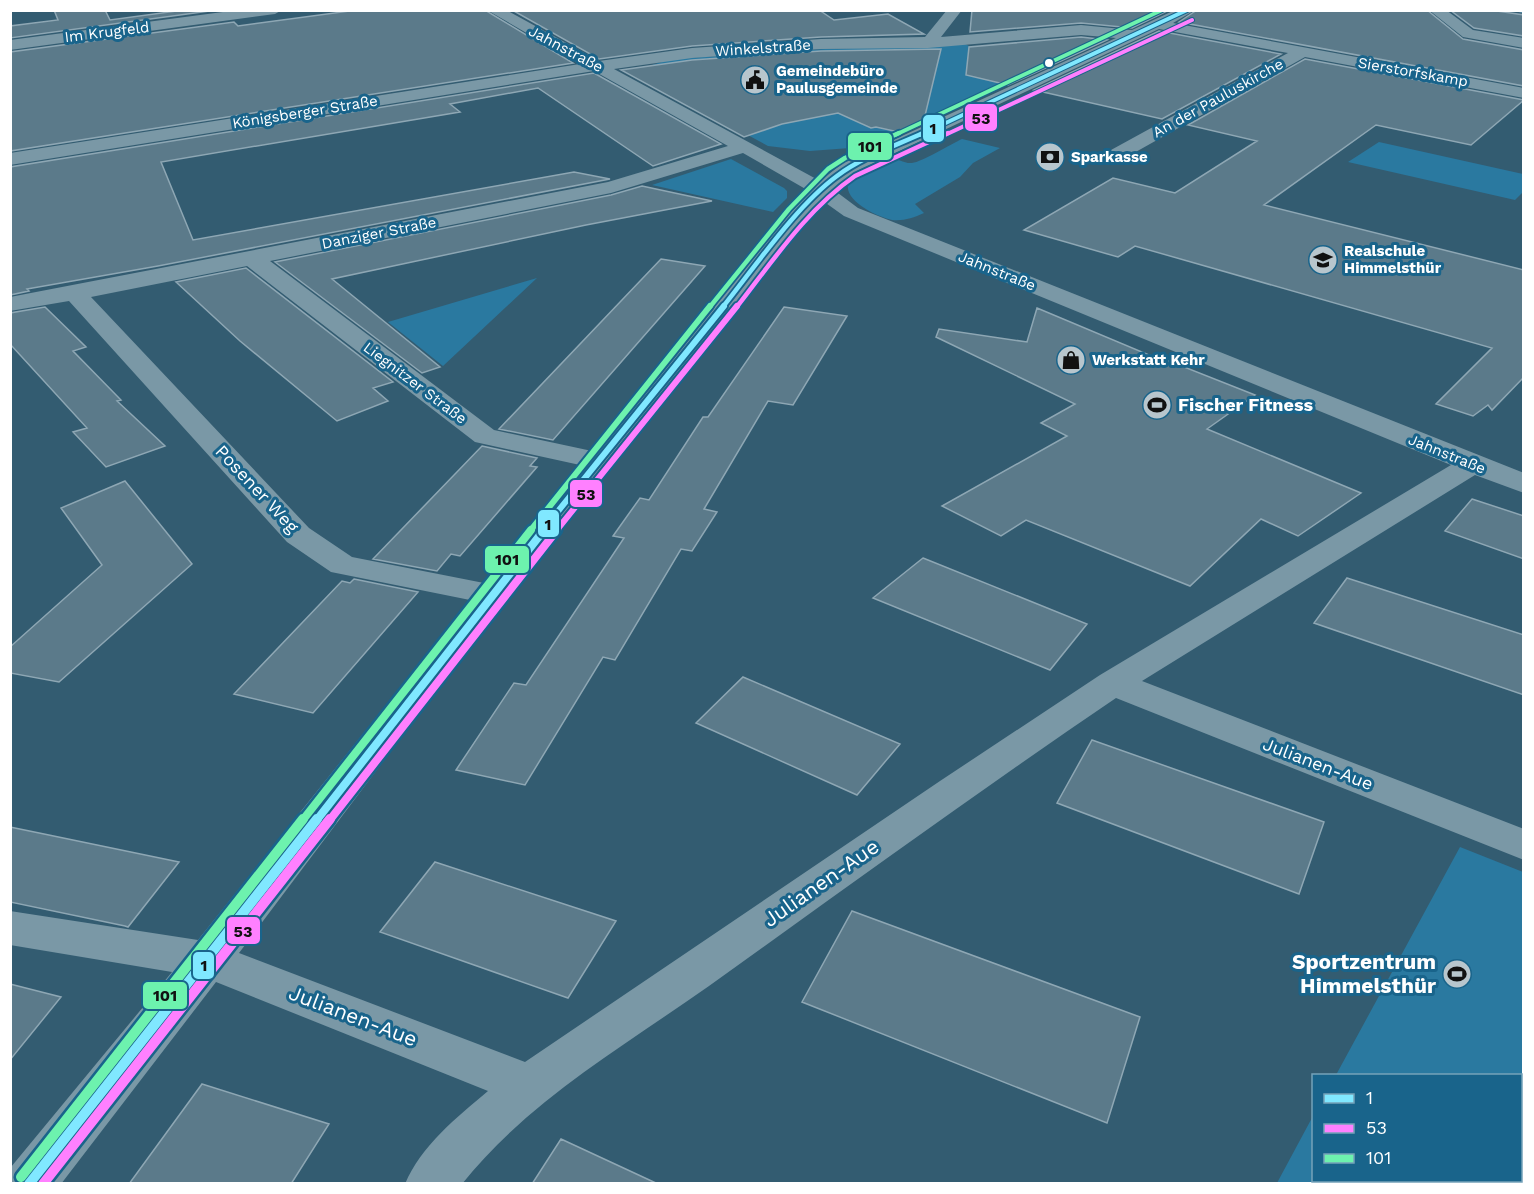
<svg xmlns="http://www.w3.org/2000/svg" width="1534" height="1194" viewBox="0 0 1534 1194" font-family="'Work Sans',sans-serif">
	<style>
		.green { fill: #2a79a0 }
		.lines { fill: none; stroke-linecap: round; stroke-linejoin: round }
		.stream { fill: #5589a3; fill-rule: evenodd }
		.building { fill: #5b7a8a; stroke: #8ea7b4; stroke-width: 1.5 }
		.minor { fill: #7a98a6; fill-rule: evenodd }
		.bus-1-far4-casing { stroke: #19648b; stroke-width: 6 }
		.bus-1-far3-casing { stroke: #19648b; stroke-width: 8 }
		.bus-1-far2-casing { stroke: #19648b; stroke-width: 10 }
		.bus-1-far1-casing { stroke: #19648b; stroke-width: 13 }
		.bus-1-casing { stroke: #19648b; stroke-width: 15 }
		.bus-2-far4-casing { stroke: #19648b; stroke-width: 6 }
		.bus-2-far3-casing { stroke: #19648b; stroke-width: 8 }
		.bus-2-far2-casing { stroke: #19648b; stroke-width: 10 }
		.bus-2-far1-casing { stroke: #19648b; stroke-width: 13 }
		.bus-2-casing { stroke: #19648b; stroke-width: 15 }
		.bus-3-far4-casing { stroke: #19648b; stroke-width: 6 }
		.bus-3-far3-casing { stroke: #19648b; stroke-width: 8 }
		.bus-3-far2-casing { stroke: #19648b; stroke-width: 10 }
		.bus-3-far1-casing { stroke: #19648b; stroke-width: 13 }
		.bus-3-casing { stroke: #19648b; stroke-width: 15 }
		.bus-1-far4 { stroke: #80e8ff; stroke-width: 4 }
		.bus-1-far3 { stroke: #80e8ff; stroke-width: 4.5 }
		.bus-1-far2 { stroke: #80e8ff; stroke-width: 6 }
		.bus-1-far1 { stroke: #80e8ff; stroke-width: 8 }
		.bus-1 { stroke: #80e8ff; stroke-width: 10 }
		.bus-2-far4 { stroke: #ff80ff; stroke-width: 4 }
		.bus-2-far3 { stroke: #ff80ff; stroke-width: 4.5 }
		.bus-2-far2 { stroke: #ff80ff; stroke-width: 6 }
		.bus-2-far1 { stroke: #ff80ff; stroke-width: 8 }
		.bus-2 { stroke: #ff80ff; stroke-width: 10 }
		.bus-3-far4 { stroke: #6df2ae; stroke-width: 4 }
		.bus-3-far3 { stroke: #6df2ae; stroke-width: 4.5 }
		.bus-3-far2 { stroke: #6df2ae; stroke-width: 6 }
		.bus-3-far1 { stroke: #6df2ae; stroke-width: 8 }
		.bus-3 { stroke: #6df2ae; stroke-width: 10 }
		.bus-dot { fill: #fff; stroke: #19648b; stroke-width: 2 }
		.labels { text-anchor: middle; stroke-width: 6; stroke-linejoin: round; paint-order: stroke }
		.far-street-label { font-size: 15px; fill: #fff; stroke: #19648b }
		.far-poi-label { font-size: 15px; font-weight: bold; fill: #fff; stroke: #19648b; text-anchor: start }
		.poi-label { font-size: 18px; font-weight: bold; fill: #fff; stroke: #19648b; text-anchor: start }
		.street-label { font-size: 18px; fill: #fff; stroke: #19648b }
		.near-street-label { font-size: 21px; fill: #fff; stroke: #19648b }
		.near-poi-label { font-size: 21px; font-weight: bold; fill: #fff; stroke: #19648b; text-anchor: end }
		.line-badge { stroke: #19648b; stroke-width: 2 }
		.pale-badge-label { font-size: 16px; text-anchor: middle; font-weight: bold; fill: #111 }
	</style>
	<rect width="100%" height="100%" fill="#335c71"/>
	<path class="green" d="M965 44 1026 74 871 143 850 148 810 151 768 146 636 75 649 66 671 59 825 49Z
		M962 139 1000 148 973 163 960 177 915 204 924 213C913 218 904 221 892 220 876 217 829 194 856 174 864 168 880 158 889 158 897 158 905 164 912 163 922 162 951 144 962 139Z
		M1379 142 1523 174V192L1515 200 1348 162Z
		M731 159 784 188 787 191V198L773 212 652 185Z
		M537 278 443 366 388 322Z
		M1460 847 1523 872V1183H1277L1313 1116 1314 1180H1520V1076L1336 1075Z"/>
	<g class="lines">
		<path class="stream" d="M1515 10H1524V14L1516 11Z"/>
	</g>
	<path class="building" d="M54 10H105L110 20 184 10H217L10 38V26L58 20Z
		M357 10H485L573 63 10 151V52L234 22 238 26Z
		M512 10H819L834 20 888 14 924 34 821 37 692 46 599 59Z
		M972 10H1169L1132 28 1081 23 970 32Z
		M1197 10H1427L1463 39 1524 50V86L1179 22Z
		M1450 10 1497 11 1524 15V36L1474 28Z
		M1159 31 1281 54 1162 119 1034 90Z
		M1081 37 1107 40 1008 85 966 75 969 47Z
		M941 49 923 124 903 133 876 127 871 128 838 113 782 124 744 137 621 70 692 60 821 51Z
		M1305 59 1524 100 1471 145 1376 125 1264 205 1524 270V377L1492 410 1488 405 1473 416 1436 404 1492 348 1135 246 1118 257 1024 230 1113 178 1175 193 1257 141 1188 125Z
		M594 73 721 144 653 166 538 88 450 104 460 112 161 162 193 240 574 172 610 179 158 266 27 289 29 291 10 295V167Z
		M642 186 712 201 586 225 332 279 440 367 422 373 275 262 611 195Z
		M661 259 705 266 553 440 499 429Z
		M246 268 393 382 373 388 388 401 337 421 240 341 176 282Z
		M45 307 86 347 73 351 121 400 117 401 165 446 106 467 73 432 87 428 10 344V313Z
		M784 307 847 316 793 405 768 401 704 509 717 512 692 551 681 549 615 660 603 657 525 785 456 770 514 683 526 685 624 538 613 536 640 498 649 500 703 417H708Z
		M1037 308 1156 358 1159 357 1255 395 1207 429 1361 493 1298 536 1261 519 1190 586 1026 520 1001 536 942 506 1067 436 1041 423 1075 404 936 337 939 329 1027 342Z
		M482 446 537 458 530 466 537 467 460 556 451 554 437 571 373 559Z
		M125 481 192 564 59 682 10 673V647L102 565 61 508Z
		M1472 499 1524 516V559L1445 531Z
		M923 558 1087 624 1050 670 873 598Z
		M1347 578 1524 635V695L1314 623Z
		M354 579 418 592 313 713 234 694 342 581 350 583Z
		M743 677 900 744 857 795 696 723Z
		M1092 740 1324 822 1299 894 1057 803Z
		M10 827 44 834 179 862 128 927 125 926 10 902Z
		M435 862 616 921 568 998 380 932Z
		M852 911 1140 1017 1107 1123 802 1002Z
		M10 984 61 997 10 1060Z
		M202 1084 329 1124 291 1184H129Z
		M561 1139 658 1184H532Z"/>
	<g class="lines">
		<path class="minor" d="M238 10H282L275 14 10 50V40Z
			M487 10H506L599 61 692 48 821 39 925 37 947 10H962L941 37 1081 25 1132 30 1175 10H1195L1173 23 1524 88V98L1305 57 1125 158H1111L1108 154 1111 150 1288 53 1159 29 857 171 834 190 858 208 1524 473V493L1475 475 1142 681 1524 829V860L1116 698C979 791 844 889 709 986 624 1046 528 1101 462 1184H405C421 1146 457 1117 488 1091L216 982 61 1184H10L11 1167 172 972 10 945V911L198 940 470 600 331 572 287 542 69 301 10 311V297L608 182 728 146 594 71 10 165V153L580 64ZM1081 35 1116 38 843 163 820 181 614 69 692 58 821 49 928 48ZM743 153 809 191 789 212 592 451 494 430 270 261 611 193ZM823 201 844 216 1451 465 1100 675 940 781 525 1062 239 953 504 601 803 220ZM247 266 475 442 580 465 484 583 352 557 309 528 91 297Z
			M1429 10H1446L1473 30 1524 38V48L1463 37Z"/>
		<g class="bus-1-far4-casing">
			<path id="bus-1-far4" d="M920 135 1187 10"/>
		</g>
		<g class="bus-1-far3-casing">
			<path id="bus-1-far3" d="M722 308C755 267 796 206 837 176 862 157 895 146 923 133"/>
		</g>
		<g class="bus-1-far2-casing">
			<path id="bus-1-far2" d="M542 531 724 306"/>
		</g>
		<g class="bus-1-far1-casing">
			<path id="bus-1-far1" d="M316 821 544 530"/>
		</g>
		<g class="bus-1-casing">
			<path id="bus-1" d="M29 1184 317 819"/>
		</g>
		<g class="bus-2-far4-casing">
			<path id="bus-2-far4" d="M945 135 1192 20"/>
		</g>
		<g class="bus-2-far3-casing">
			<path id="bus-2-far3" d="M736 308C772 262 807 209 855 176L948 133"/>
		</g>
		<g class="bus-2-far2-casing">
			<path id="bus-2-far2" d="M556 531 737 306"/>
		</g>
		<g class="bus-2-far1-casing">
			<path id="bus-2-far1" d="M329 821 557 530"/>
		</g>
		<g class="bus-2-casing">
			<path id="bus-2" d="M43 1184 330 819"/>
		</g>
		<g class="bus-3-far4-casing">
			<path id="bus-3-far4" d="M895 135 1162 10"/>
		</g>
		<g class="bus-3-far3-casing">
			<path id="bus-3-far3" d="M709 308 789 209 828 169 845 158 899 133"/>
		</g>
		<g class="bus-3-far2-casing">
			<path id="bus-3-far2" d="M530 531 710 306"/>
		</g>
		<g class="bus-3-far1-casing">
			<path id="bus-3-far1" d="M302 821 531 530"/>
		</g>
		<g class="bus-3-casing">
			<path id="bus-3" d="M21 1177 303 819"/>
		</g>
		<use href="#bus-1-far4" class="bus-1-far4"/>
		<use href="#bus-1-far3" class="bus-1-far3"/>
		<use href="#bus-1-far2" class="bus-1-far2"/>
		<use href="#bus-1-far1" class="bus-1-far1"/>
		<use href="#bus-1" class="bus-1"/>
		<use href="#bus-2-far4" class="bus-2-far4"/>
		<use href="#bus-2-far3" class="bus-2-far3"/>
		<use href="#bus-2-far2" class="bus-2-far2"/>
		<use href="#bus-2-far1" class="bus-2-far1"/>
		<use href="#bus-2" class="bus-2"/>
		<use href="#bus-3-far4" class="bus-3-far4"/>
		<use href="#bus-3-far3" class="bus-3-far3"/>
		<use href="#bus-3-far2" class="bus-3-far2"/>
		<use href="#bus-3-far1" class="bus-3-far1"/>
		<use href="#bus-3" class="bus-3"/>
	</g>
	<defs>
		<g id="civic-disc" transform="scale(1.5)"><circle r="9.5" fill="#b8c6cd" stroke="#19648b"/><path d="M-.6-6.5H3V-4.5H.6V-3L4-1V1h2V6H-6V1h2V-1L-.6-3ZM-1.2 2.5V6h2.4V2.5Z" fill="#111"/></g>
		<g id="bank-disc" transform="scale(1.5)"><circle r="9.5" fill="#b8c6cd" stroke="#19648b"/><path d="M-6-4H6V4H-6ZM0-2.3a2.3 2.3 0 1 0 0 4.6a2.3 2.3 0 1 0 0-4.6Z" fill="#111"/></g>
		<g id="school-disc" transform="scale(1.5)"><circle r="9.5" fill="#b8c6cd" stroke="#19648b"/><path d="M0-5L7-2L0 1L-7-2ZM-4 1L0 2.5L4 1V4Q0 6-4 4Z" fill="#111"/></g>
		<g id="shop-disc" transform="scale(1.5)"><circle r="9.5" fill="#b8c6cd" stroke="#19648b"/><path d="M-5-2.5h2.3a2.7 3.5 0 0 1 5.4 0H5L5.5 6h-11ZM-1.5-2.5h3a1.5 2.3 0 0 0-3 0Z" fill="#111"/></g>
		<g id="stadium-disc" transform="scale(1.5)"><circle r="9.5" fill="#b8c6cd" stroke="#19648b"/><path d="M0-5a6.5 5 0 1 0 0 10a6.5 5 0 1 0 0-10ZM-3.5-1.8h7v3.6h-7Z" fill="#111"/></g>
	</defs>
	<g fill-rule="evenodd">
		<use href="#civic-disc" x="755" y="80"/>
		<use href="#bank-disc" x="1050" y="157"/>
		<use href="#school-disc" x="1323" y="260"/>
		<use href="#shop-disc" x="1071" y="360"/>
		<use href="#stadium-disc" x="1157" y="405"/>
		<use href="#stadium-disc" x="1457" y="974"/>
	</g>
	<circle class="bus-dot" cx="1049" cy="63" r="5"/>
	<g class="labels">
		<g class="far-street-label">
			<text transform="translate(107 32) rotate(-7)" y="5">Im Krugfeld</text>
			<text transform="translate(763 48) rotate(-4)" y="5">Winkelstraße</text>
			<text transform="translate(566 49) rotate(28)" y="5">Jahnstraße</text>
			<text transform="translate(1413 72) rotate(10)" y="5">Sierstorfskamp</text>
			<text transform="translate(1218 98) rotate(-29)" y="5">An der Pauluskirche</text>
			<text transform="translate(305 112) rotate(-9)" y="5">Königsberger Straße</text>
			<text transform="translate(379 233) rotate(-11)" y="5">Danziger Straße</text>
			<text transform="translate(997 271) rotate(22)" y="5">Jahnstraße</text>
			<text transform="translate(415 383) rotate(37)" y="5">Liegnitzer Straße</text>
			<text transform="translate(1447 454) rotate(22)" y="5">Jahnstraße</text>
		</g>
		<g class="far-poi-label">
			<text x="776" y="76">Gemeindebüro<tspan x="776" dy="17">Paulusgemeinde</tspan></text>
			<text x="1071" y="162">Sparkasse</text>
			<text x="1344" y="256">Realschule<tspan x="1344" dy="17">Himmelsthür</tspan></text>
			<text x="1092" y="365">Werkstatt Kehr</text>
		</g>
		<g class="poi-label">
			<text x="1178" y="411">Fischer Fitness</text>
		</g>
		<g class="street-label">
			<text transform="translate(257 489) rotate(47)" y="6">Posener Weg</text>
			<text transform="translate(1318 764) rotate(21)" y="6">Julianen-Aue</text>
		</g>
		<g class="near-street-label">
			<text transform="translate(821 883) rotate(-35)" y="7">Julianen-Aue</text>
			<text transform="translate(353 1016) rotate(21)" y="7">Julianen-Aue</text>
		</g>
		<g class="near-poi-label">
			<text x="1436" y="969">Sportzentrum<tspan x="1436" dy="24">Himmelsthür</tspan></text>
		</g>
	</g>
	<g class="line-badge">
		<rect x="964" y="103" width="34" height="29" rx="6" fill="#ff80ff"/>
		<rect x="922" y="114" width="23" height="29" rx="6" fill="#80e8ff"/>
		<rect x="847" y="132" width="46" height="29" rx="6" fill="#6df2ae"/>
		<rect x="569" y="479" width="34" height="29" rx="6" fill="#ff80ff"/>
		<rect x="537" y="509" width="23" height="29" rx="6" fill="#80e8ff"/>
		<rect x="484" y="545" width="46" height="29" rx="6" fill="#6df2ae"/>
		<rect x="226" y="916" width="35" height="29" rx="6" fill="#ff80ff"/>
		<rect x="192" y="951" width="23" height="29" rx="6" fill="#80e8ff"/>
		<rect x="142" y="981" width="46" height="29" rx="6" fill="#6df2ae"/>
	</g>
	<g class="pale-badge-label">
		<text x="981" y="124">53</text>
		<text x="933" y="134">1</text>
		<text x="870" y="152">101</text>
		<text x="586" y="500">53</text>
		<text x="548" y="530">1</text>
		<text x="507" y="565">101</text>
		<text x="243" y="937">53</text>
		<text x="204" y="971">1</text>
		<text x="165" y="1001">101</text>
	</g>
	<rect width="1534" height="1194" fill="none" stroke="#ffffff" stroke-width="24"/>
	<rect x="1312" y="1074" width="210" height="108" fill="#19648b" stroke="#75a2b9" stroke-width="1.5"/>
	<rect x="1324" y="1094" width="30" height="9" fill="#80e8ff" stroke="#75a2b9" stroke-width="1.5"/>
	<text x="1366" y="1104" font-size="18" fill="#ffffff">1</text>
	<rect x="1324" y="1124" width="30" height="9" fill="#ff80ff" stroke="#75a2b9" stroke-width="1.5"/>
	<text x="1366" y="1134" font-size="18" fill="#ffffff">53</text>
	<rect x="1324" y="1154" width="30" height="9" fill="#6df2ae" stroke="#75a2b9" stroke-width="1.5"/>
	<text x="1366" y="1164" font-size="18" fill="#ffffff">101</text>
</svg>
